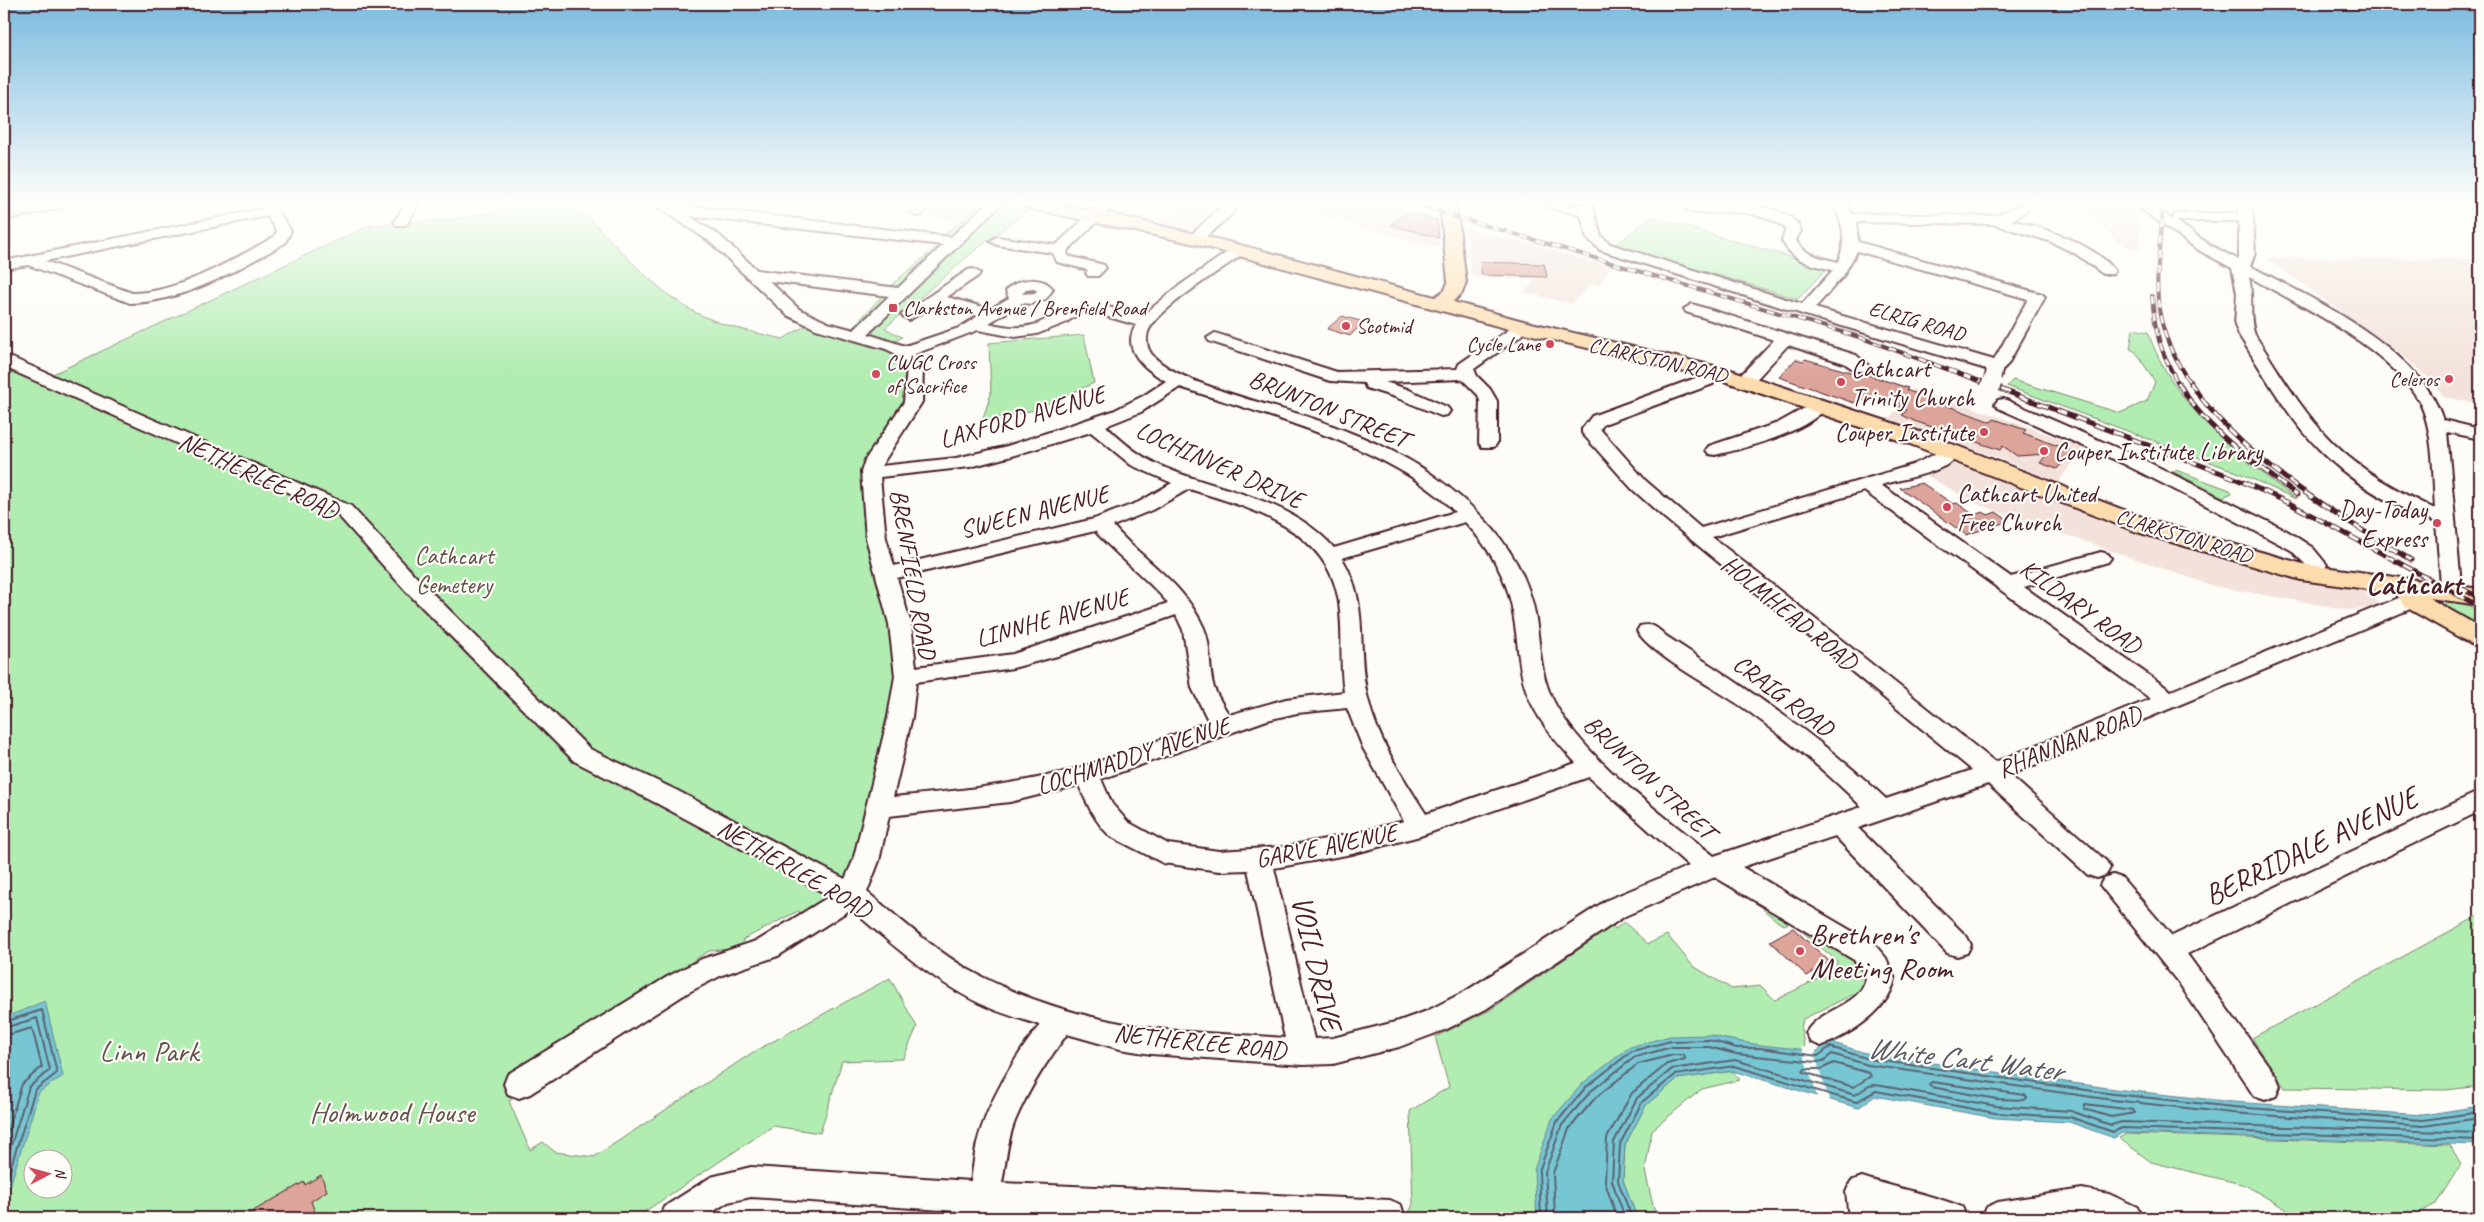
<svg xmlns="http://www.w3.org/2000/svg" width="2484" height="1222" viewBox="0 0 2484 1222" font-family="Caveat,sans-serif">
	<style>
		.built { fill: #f3e2db }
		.green { fill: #b1ecb1; stroke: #7e866e; fill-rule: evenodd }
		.water { fill: #77c6d4; stroke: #658390 }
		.pier { fill: #fdfcf7 }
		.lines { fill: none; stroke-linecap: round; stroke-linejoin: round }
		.shore { stroke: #5c626f; stroke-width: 2 }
		.building { fill: #dda49a; stroke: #4a1f2b }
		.minor-casing { stroke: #4a1f2b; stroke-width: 4 }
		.major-casing { stroke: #4a1f2b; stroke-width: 4 }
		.minor { fill: #fdfcf7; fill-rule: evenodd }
		.major { fill: #fcdcac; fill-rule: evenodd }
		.rail-far2-casing { stroke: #4a1f2b; stroke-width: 4 }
		.rail-far1-casing { stroke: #4a1f2b; stroke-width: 5 }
		.rail-casing { stroke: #4a1f2b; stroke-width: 6 }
		.rail-far2 { stroke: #fdfcf7; stroke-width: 2.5; stroke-dasharray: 8; stroke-linecap: butt }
		.rail-far1 { stroke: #fdfcf7; stroke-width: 3; stroke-dasharray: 10; stroke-linecap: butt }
		.rail { stroke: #fdfcf7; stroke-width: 4.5; stroke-dasharray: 12; stroke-linecap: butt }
		.minor-bridge-far1-casing { stroke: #4a1f2b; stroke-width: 18; stroke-linecap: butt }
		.minor-bridge-casing { stroke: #4a1f2b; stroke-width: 22; stroke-linecap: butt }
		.minor-bridge-far1 { stroke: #fdfcf7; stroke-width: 15 }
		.minor-bridge { stroke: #fdfcf7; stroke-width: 19 }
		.poi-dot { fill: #d1495b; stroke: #fdfcf7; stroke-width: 2 }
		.labels { text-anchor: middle; stroke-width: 4.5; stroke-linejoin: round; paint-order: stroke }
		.far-poi-label { font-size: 21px; fill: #4a1f2b; stroke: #fdfcf7; text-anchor: start }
		.far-street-label { font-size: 21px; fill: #4a1f2b; stroke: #fdfcf7 }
		.poi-label { font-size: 25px; fill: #4a1f2b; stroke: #fdfcf7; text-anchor: start }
		.street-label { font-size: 25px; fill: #4a1f2b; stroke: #fdfcf7 }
		.park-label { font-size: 25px; fill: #64524c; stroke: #fdfcf7 }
		.district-label { font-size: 30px; font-weight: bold; fill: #4a1f2b; stroke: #fdfcf7 }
		.near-street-label { font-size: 30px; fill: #4a1f2b; stroke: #fdfcf7 }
		.near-poi-label { font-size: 30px; fill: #4a1f2b; stroke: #fdfcf7; text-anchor: start }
		.near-park-label { font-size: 30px; fill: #64524c; stroke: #fdfcf7 }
		.near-water-label { font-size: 31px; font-style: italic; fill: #5a5966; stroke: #fdfcf7 }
	</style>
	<rect width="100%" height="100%" fill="#fdfcf7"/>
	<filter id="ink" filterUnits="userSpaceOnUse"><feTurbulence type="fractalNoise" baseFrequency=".02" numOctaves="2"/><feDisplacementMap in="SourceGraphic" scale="10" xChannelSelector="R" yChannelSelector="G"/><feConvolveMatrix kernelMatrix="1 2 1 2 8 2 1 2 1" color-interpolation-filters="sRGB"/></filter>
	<g filter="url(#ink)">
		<path class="built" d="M840 204H981L961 221Z
			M1158 204H1218L1194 228 1190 229 1158 223 1175 208Z
			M1245 204H1382L1437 219 1439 248 1296 209Z
			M1851 204H1880L1886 213 1856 211Z
			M2076 204H2132L2145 214 2133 217 2138 220 2141 249 2125 247Z
			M1466 229 1539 246 1610 267 1599 285 1590 284 1572 304 1525 292 1536 279 1472 277Z
			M2266 258 2480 259V404L2444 397 2434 383 2401 354Z
			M1913 389 1939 398 1941 396 2083 447 2058 483 2004 460 1888 420Z
			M1956 461 2071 509 2169 543 2267 569 2368 587 2380 607 2350 610 2213 586 1974 503 1921 472Z"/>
		<path class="green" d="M535 204H568L576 214 583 212C617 246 650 286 691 310 719 326 753 332 783 339L808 324 883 348 904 360C918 397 890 419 872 448 868 455 867 464 865 471L893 627 894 692 850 871 821 903 805 916 798 911 742 940 748 948 709 951 512 1074 518 1096 509 1101 530 1150 543 1142 555 1152 594 1157 755 1051 890 978 917 1027 903 1059 842 1061 820 1133 773 1126 635 1218H4V368L38 381 368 226 455 219ZM32 1160H62V1190H32Z
			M981 204H1007L1031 208 973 252 885 328 902 337 896 341 867 337 854 326 894 283 948 237 944 235Z
			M1652 217 1827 268 1798 299 1615 245Z
			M2133 329 2148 332C2173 406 2236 453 2296 499L2237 472 2007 386 2013 380 2120 413 2147 401 2155 382 2136 352 2130 349Z
			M1084 335 1094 383 1034 410 982 421 991 394 989 343Z
			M2176 470 2230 490 2232 493 2223 497 2172 471Z
			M2451 601 2464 603 2480 612V630L2440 606Z
			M1768 904 1857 961 1864 974 1862 986 1858 992 1803 1019 1801 1029 1805 1050 1637 1058 1557 1218H1407L1413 1204 1410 1111 1449 1087 1435 1037 1490 1010 1613 926 1615 929 1624 922 1648 944 1667 935 1693 966 1732 989 1761 986 1775 1000 1836 970 1837 961 1791 922 1784 925 1778 922 1763 909Z
			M2480 915V1086L2446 1090 2285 1088 2252 1038Z
			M1733 1071 1740 1080 1702 1089 1652 1130 1645 1171 1654 1210 1676 1218H1637L1623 1180 1625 1145 1646 1105 1677 1079Z
			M2126 1134 2450 1145 2461 1164 2436 1204 2408 1218H2301L2245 1185 2151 1162 2119 1138Z"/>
		<path class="water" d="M45 1001 63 1076 39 1092 4 1205V1018Z
			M1710 1035C1745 1045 1782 1047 1818 1051L1827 1041 1869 1054 2115 1089 2233 1102 2423 1115 2480 1106V1145L2122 1133 2114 1138 2069 1122 1995 1118 1875 1096 1858 1108 1733 1071 1677 1079 1646 1105 1625 1145 1623 1180 1637 1218H1537L1534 1170 1552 1119 1583 1083 1630 1047 1670 1036Z"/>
		<path class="pier" d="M1801 1047 1817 1048 1815 1056 1830 1102 1818 1099Z"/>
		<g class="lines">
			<path class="shore" d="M4 1022 42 1010 57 1073 35 1090 4 1188
				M4 1028 37 1018 50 1070 29 1087 4 1168
				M4 1036 32 1028 42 1067 22 1084 4 1142
				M1834 1063 1869 1073 1871 1076 1854 1087 1803 1072 1805 1069H1821Z
				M1932 1082 2025 1095 2027 1098 2024 1100 1997 1099 1931 1087 1929 1084Z
				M2085 1104 2133 1110 2135 1113 2111 1117 2084 1109Z
				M1541 1218 1539 1171 1557 1122 1586 1087 1632 1051 1671 1041 1709 1040 1737 1048H1760L1818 1056 1830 1047 1869 1059 2114 1094 2233 1107 2423 1120 2480 1112
				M1548 1218 1545 1172 1562 1125 1591 1091 1635 1057 1672 1047H1709L1736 1054 1817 1062 1823 1061 1832 1054 1868 1065 2113 1100 2232 1113 2423 1126 2480 1118
				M1555 1218 1553 1173 1569 1129 1596 1097 1638 1064 1673 1055H1684L1685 1059 1667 1064 1632 1093 1607 1138 1605 1182 1617 1218
				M1625 1218 1612 1181 1614 1142 1637 1098 1672 1069 1735 1060 1855 1095 1869 1086 1876 1085 1996 1106 2071 1111 2111 1125 2122 1122 2480 1133
				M1632 1218 1618 1181 1620 1144 1642 1102 1675 1075 1734 1066 1856 1102 1876 1091 1995 1113 2070 1117 2113 1132 2122 1128 2480 1140"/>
		</g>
		<path class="building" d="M1408 212 1437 220 1439 238 1391 225Z
			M1480 262 1544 264 1547 277 1482 275Z
			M1342 316 1364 322 1350 336 1327 329Z
			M1796 359 1803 361 1805 359 1850 372 1862 373 1908 388 1906 390 1991 422 1994 419 2026 430 2023 433 2074 452H2072L2057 469 2040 463 2047 454 2017 456 2003 446 2000 450 1914 421 1902 415 1907 410 1872 398 1870 401 1857 400 1854 403 1779 377Z
			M1922 483 1953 504 1957 503 1974 515 1983 512 1988 515 1996 512 2009 521 1966 535 1900 488Z
			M1793 928 1830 962 1807 976 1770 941Z
			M321 1175 327 1191 311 1201 317 1218H241L304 1182 305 1185Z"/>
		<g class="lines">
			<g class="minor-casing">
				<path id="minor" d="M4 204H17L13 217H4Z
					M259 204H273L291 231 285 243C239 269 184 302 130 303L28 265 4 269V261L262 209ZM267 216 277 231 274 237C234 259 178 293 132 293L45 261Z
					M405 204H419L406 225H396L394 222Z
					M653 204H670L951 237 986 204H1001L868 334 905 346 959 328 978 316 937 304 909 320 901 315 968 270 973 269 980 273 978 276 947 297 990 309 1009 298 1006 291C1016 278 1043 275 1053 289L1046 299 1030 304 1022 303 989 323C1003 327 1019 329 1033 325 1047 322 1063 306 1078 310L1080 313 1065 323 1037 334 1015 337 978 330 915 354 923 367 922 402 881 466 956 458 1004 447 1113 411 1143 396 1166 381C1146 370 1120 350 1136 325L1102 315 1100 312 1108 307 1142 316 1179 286 1233 248H1243L1245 251 1243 254C1222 269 1156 310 1148 332 1146 338 1147 345 1149 350 1165 382 1278 406 1314 419 1355 434 1398 450 1434 476 1483 512 1526 556 1536 619 1540 645 1540 673 1552 698 1581 757 1662 814 1714 856L1862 807C1827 772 1788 740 1748 711 1720 690 1654 658 1637 631L1640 626C1653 623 1657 628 1666 636 1743 686 1819 736 1886 799L1972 770 1667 520 1632 489 1582 433V429L1592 416 1701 376H1713L1715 380 1713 384 1604 424 1600 429 1646 481 1701 528 1912 465C1926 460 1947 445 1959 448L1962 452C1948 473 1904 478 1881 485L2011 577 2101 552 2108 554 2111 558 2108 562 2024 587 2171 691 2406 595 2413 593 2420 595 2424 600 2420 605 2010 775 2106 861 2110 868 2106 875 2097 878 2088 875 1988 784 1858 828 1967 937 1971 945 1967 953 1957 956 1947 953 1835 836 1742 867 1874 944 1886 958 1895 979C1888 1011 1850 1035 1821 1046L1811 1042 1806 1033C1818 1009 1860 1007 1866 979L1864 972 1854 960 1715 877 1625 916 1486 1009 1447 1029 1399 1047 1333 1064 1303 1065 1151 1054 1120 1049 1067 1034C1047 1061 1028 1090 1015 1121 1007 1141 1006 1162 1002 1183L1390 1200 1401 1205 1405 1218H1098L992 1213 989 1218H955L957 1211 751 1197 728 1202 703 1218H659L664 1207 711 1177 751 1167 971 1181C973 1169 974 1156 977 1143 987 1104 1015 1056 1040 1025 1024 1020 1007 1015 992 1009 938 986 895 947 851 909L778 956 722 975 687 993 530 1094 519 1098 508 1094 504 1084 508 1074 667 977 702 959 759 940 830 896 658 804 574 761 406 591 337 514 4 367V356L10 357 351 506 420 581 590 749 676 790 845 879 853 861 888 717 895 676 889 624 866 538 861 472 865 460 904 402 907 367 898 355 886 349 816 329 787 315 709 241ZM689 216 943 245 898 288 757 270 719 235ZM769 281 889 296 854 330 828 323 799 309ZM1033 289 1037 290 1035 293 1022 294 1026 290ZM1180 387C1264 415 1394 447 1455 512L1334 548C1288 496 1220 492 1161 466 1140 457 1122 442 1106 426L1141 412ZM1091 432 1131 465 1172 483 1139 502 1094 519 894 566 886 538 880 477 970 467 1008 457ZM1189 489C1247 507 1325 527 1338 597 1344 628 1339 661 1344 692L1286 699 1229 715C1224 707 1218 697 1214 688 1208 669 1212 646 1204 628 1183 581 1145 563 1113 526L1152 510ZM1864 491 2151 699 1995 762 1712 537ZM1465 522C1491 550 1509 580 1514 619 1518 641 1518 665 1525 687 1534 716 1555 741 1576 763L1426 814C1403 778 1378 741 1368 699 1355 648 1371 606 1342 558ZM1095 531C1118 557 1146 577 1168 603L1013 654 916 667 911 624 897 578ZM1176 615 1183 630 1192 688 1209 722C1160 739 1111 760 1060 773 1006 786 949 792 893 797L912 717 916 682 1013 668 1061 655ZM1347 708 1363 748 1404 821 1352 834 1283 847 1219 851 1168 844 1128 822 1112 804 1101 779 1267 720 1297 713ZM1589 777 1689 866 1607 900 1466 991 1427 1011 1399 1021 1333 1038 1314 1039 1274 868 1352 854 1420 836ZM1079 785C1087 804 1095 822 1110 836L1163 863 1219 871 1248 870 1285 1038C1240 1034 1194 1034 1149 1028 1088 1019 1023 1000 969 970 932 948 900 919 867 892L879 861 889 816 1010 802Z
					M917 204H932L922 215 917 216 910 212Z
					M1100 204H1115L1067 251 1068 256 1104 265 1106 268 1098 276H1088L1086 273 1088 270 1057 262 1053 253 997 245 990 241 997 237 1056 245Z
					M1224 204H1238L1232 214 1200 242H1190L1188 239 1190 236Z
					M1545 204 1579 206 1578 204H1592L1601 236 1610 244 1802 304 1833 270C1812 265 1791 261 1782 240L1786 229C1760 207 1724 213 1692 213L1685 209 1687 206C1711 200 1793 201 1801 231L1796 240C1803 255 1823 258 1838 262 1847 240 1844 225 1833 204H1847L1852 214 1991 216C2009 213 2013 204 2032 204L2023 214 2011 220C2041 227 2097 245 2115 271L2113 274H2103L2076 254 2049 241 1993 224 1856 222 1858 242 2042 294 2045 297 2008 364 2003 369 2000 377H1988L1986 369 1815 318 1600 250 1587 238 1581 215 1547 207ZM1857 251 2028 299 1994 360 1815 308 1843 276Z
					M2134 204H2150L2173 220 2174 215 2179 214 2238 213V204H2252L2255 253 2250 266C2313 299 2421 348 2443 420L2480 429V439L2447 432 2461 585 2458 590 2451 592 2444 590 2441 585 2436 522C2394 507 2352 483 2320 450 2287 417 2264 374 2239 335L2235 325 2237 293 2232 268 2200 251ZM2176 221H2239V260L2210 245ZM2249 277C2299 304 2403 355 2423 410 2434 441 2433 476 2435 509 2398 492 2362 471 2333 443 2302 412 2279 372 2255 335 2248 317 2254 297 2249 277Z
					M2466 204H2480V209L2468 207Z
					M1692 304 1856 355 1870 367 1868 371H1856L1844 363 1788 345 1751 385H1739L1737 381 1739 377 1774 340 1686 312 1684 309Z
					M1523 322 1529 324 1531 327 1529 330 1474 369 1477 376 1490 389 1497 401V443L1494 447H1482L1479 443 1480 401 1478 395 1462 379 1385 382 1407 389 1447 407 1450 411 1447 415 1441 416 1395 397 1366 388 1364 383 1330 381 1209 341 1207 338 1215 333 1221 335 1337 372 1457 369 1459 364 1517 324Z
					M2004 399 2138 457 2287 531 2313 548 2327 565 2324 569 2317 571 2310 569 2291 550 2217 511 2124 464 1998 408 1995 404 1998 400Z
					M1819 400 1825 401 1828 405C1809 432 1746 448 1715 455L1709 454 1706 450 1709 446 1778 423Z
					M2480 791V811L2187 954 2276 1076 2280 1086 2276 1096 2265 1100 2254 1096 2181 986 2100 885 2104 878 2113 875 2122 878 2172 936Z
					M1862 1177C1895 1188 1930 1194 1962 1207L1967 1218H1891L1881 1215V1218H1849L1846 1192 1851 1181Z
					M2082 1189 2109 1194 2137 1207 2142 1218H1982L1987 1207 1998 1202Z"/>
			</g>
			<g class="major-casing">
				<path id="major" d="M31 204H63L61 208 4 220V210Z
					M1024 204C1076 204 1119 216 1170 228 1258 248 1346 274 1435 297L1445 290 1448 282 1440 204H1456L1466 282 1462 293 1453 302 1527 322 1731 370 1926 434 2155 522 2303 564 2480 589V605L2429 598 2480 627V647L2471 644 2404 606 2396 593 2301 580 2137 532 1910 444 1718 379 1516 331 1191 243 1032 209 1026 208Z"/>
			</g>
			<use href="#minor" class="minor"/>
			<use href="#major" class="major"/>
			<g class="rail-far2-casing">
				<path id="rail-far2" d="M1414 204 1859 337 1985 383
					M2163 204C2158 280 2145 315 2190 383
					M2152 296C2155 333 2160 351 2178 383"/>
			</g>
			<g class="rail-far1-casing">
				<path id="rail-far1" d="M1982 382 2232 477 2289 503 2477 605
					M2178 382C2204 429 2255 463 2297 495
					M2190 382C2238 456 2336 515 2411 560
					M2459 587 2480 598"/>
			</g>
			<g class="rail-casing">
				<path id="rail" d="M2475 604 2480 607"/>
			</g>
			<use href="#rail-far2" class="rail-far2"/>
			<use href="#rail-far1" class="rail-far1"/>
			<use href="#rail" class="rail"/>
			<g class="minor-bridge-far1-casing">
				<path id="minor-bridge-far1" d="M1991 383 1994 373"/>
			</g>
			<g class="minor-bridge-casing">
				<path id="minor-bridge" d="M1990 388 1992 382"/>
			</g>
			<use href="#minor-bridge-far1" class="minor-bridge-far1"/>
			<use href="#minor-bridge" class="minor-bridge"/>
		</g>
	</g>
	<linearGradient id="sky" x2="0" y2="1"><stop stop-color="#7bbbe0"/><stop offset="0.54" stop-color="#fefefb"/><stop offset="1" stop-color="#fefefb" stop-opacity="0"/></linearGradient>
	<rect width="2484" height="375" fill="url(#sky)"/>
	<g class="poi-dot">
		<rect x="888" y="303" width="10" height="10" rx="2.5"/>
		<circle cx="1346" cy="326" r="5"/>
		<circle cx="1550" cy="344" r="5"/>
		<circle cx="876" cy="374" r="5"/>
		<circle cx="2449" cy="379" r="5"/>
		<circle cx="1841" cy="382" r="5"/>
		<circle cx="1984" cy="432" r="5"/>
		<circle cx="2044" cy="451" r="5"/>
		<circle cx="1947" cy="507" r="5"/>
		<circle cx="2437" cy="523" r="5"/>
		<circle cx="1800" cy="951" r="5"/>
	</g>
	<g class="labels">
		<g class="far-poi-label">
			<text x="903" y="315">Clarkston Avenue / Brenfield Road</text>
			<text x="1356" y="333">Scotmid</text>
			<text x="1540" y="351" text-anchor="end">Cycle Lane</text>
			<text x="886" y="369">CWGC Cross<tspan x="886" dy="24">of Sacrifice</tspan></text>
			<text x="2439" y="386" text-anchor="end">Celeros</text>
		</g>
		<g class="far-street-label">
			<text transform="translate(1917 321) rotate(16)" y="7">ELRIG ROAD</text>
			<text transform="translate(1658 360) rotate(13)" y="7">CLARKSTON ROAD</text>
			<text transform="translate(2184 536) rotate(17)" y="7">CLARKSTON ROAD</text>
		</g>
		<g class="poi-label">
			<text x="1851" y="377">Cathcart<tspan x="1851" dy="29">Trinity Church</tspan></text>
			<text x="1974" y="441" text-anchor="end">Couper Institute</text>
			<text x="2054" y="460">Couper Institute Library</text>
			<text x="1957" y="502">Cathcart United<tspan x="1957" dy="29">Free Church</tspan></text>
			<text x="2427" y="518" text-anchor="end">Day-Today<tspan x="2427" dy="29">Express</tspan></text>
		</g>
		<g class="street-label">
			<text transform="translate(1329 408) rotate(22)" y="9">BRUNTON STREET</text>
			<text transform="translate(1022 416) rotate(-16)" y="9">LAXFORD AVENUE</text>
			<text transform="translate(1220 464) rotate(24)" y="9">LOCHINVER DRIVE</text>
			<text transform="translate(259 475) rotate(25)" y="9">NETHERLEE ROAD</text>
			<text transform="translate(1034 511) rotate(-14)" y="9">SWEEN AVENUE</text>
			<text transform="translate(914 574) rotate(80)" y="9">BRENFIELD ROAD</text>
			<text transform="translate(2081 606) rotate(36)" y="9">KILDARY ROAD</text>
			<text transform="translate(1790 612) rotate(39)" y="9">HOLMHEAD ROAD</text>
			<text transform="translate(1052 617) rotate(-16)" y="9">LINNHE AVENUE</text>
			<text transform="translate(1784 695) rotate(37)" y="9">CRAIG ROAD</text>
			<text transform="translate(2069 741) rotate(-22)" y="9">RHANNAN ROAD</text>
			<text transform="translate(1133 755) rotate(-18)" y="9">LOCHMADDY AVENUE</text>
			<text transform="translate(1650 777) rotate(43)" y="9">BRUNTON STREET</text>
			<text transform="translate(1326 845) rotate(-11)" y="9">GARVE AVENUE</text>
			<text transform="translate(795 868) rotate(30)" y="9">NETHERLEE ROAD</text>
			<text transform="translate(1200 1041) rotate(6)" y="9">NETHERLEE ROAD</text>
		</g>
		<g class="park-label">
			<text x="454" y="564">Cathcart<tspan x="454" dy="29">Cemetery</tspan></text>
		</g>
		<g class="district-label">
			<text x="2414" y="594">Cathcart</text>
		</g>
		<g class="near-street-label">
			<text transform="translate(2311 846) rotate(-26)" y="10">BERRIDALE AVENUE</text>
			<text transform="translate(1317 963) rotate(77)" y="10">VOIL DRIVE</text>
		</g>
		<g class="near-poi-label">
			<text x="1810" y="944">Brethren's<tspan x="1810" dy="34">Meeting Room</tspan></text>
		</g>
		<g class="near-park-label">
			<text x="149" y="1061">Linn Park</text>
			<text x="392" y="1122">Holmwood House</text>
		</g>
		<g class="near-water-label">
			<text transform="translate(1965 1058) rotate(7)" y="11">White Cart Water</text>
		</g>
	</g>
	<rect width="2484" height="1222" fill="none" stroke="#fdfcf7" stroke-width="20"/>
	<rect x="10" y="10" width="2464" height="1202" fill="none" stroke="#4a1f2b" stroke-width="2" filter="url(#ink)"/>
	<g transform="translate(48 1174) rotate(84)"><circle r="24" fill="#fdfcf7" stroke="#b5a4a5"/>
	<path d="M0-4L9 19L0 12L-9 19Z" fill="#d1495b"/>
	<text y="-8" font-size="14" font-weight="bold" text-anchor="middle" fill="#4a1f2b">N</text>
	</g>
</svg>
